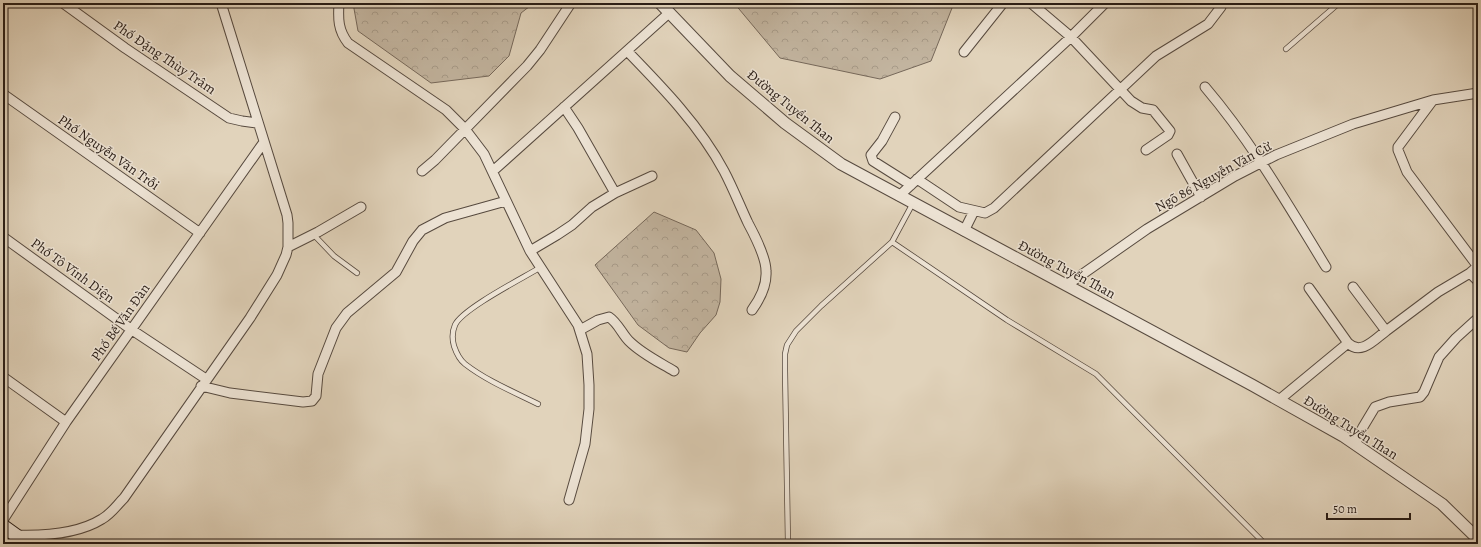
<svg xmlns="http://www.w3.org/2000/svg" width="1481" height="547" viewBox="0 0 1481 547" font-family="Alegreya,serif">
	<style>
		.forest { fill: url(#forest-crowns); stroke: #76685a }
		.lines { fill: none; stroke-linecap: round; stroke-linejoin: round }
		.service-casing { stroke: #574a3f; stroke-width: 6 }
		.minor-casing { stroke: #574a3f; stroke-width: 11 }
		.tertiary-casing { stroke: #574a3f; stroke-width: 13 }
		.secondary-casing { stroke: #291d16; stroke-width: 15 }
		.service { stroke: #ece2d3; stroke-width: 4.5 }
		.minor { stroke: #ece2d3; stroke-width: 9 }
		.tertiary { stroke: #ece2d3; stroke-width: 11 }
		.secondary { stroke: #ece2d3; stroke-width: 13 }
		.labels { text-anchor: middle; stroke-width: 3; stroke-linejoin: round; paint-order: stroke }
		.street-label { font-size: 14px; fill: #291d16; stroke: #ece2d3 }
	</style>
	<defs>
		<pattern id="forest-crowns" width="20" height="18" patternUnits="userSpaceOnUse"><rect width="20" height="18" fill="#c2b49f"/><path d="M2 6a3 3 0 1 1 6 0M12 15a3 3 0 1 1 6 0" fill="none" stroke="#a79a88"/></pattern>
	</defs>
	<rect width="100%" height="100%" fill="#e1d3bb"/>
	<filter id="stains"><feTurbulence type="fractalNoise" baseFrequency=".005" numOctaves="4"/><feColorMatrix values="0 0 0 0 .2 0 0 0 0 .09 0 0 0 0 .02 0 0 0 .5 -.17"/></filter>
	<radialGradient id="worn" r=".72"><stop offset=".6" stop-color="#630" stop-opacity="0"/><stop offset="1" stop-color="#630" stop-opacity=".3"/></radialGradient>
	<path class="forest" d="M353 3H534L521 13 509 56 489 76 431 83 358 31Z
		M734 3H954L931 61 880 79 780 58Z
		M654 212 696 230 714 253 721 279 720 302 716 315 700 333 687 352 669 348 638 325 595 265Z"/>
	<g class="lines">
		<g class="service-casing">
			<path id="service" d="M1286 49 1339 3
				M913 203 892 242 1007 320 1096 374 1265 544
				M313 234 334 256 357 273
				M538 404C514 392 487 381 465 364 460 360 456 352 454 346 452 339 452 332 455 325 462 309 523 278 541 267
				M788 544 785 371V354L787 345 796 331 821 306 892 242
				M1468 544 1476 537"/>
		</g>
		<g class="minor-casing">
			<path id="minor" d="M63 3 125 48 229 118 242 121 257 123
				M339 3C338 19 338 30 348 43L446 110 465 129 484 154 530 251 578 325 587 354 589 385V409L585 444 569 500
				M1031 3 1071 37 1131 101 1142 108 1153 110 1170 131 1168 135 1146 150
				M627 51C662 87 700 126 724 171 733 188 740 206 748 223 755 236 766 257 766 271 767 285 760 299 752 310
				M964 52 1003 3
				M1205 87C1252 142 1288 205 1326 267
				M3 94 200 233
				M895 117 882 141 871 155 873 161 911 185
				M1177 154 1201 197
				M422 171 435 160 527 66 540 50 571 3
				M493 171 669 13
				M917 179 959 207 985 213 994 208 1156 56 1208 24 1221 7V3
				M615 193 652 176
				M899 196 1071 37 1105 3
				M964 231 974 211
				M3 237 132 330 206 379
				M288 247 318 232 361 207
				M530 251 557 235 572 225 592 207 615 193 578 128 564 107
				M1470 273 1478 281
				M1067 285 1147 229 1235 176 1276 155 1353 124 1433 100 1478 93
				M1353 287 1386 331 1438 292 1470 273 1477 267 1476 264 1407 172 1398 150V147L1433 100
				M580 330 598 320 609 317C618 323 622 334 629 341 642 354 659 362 674 371
				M1348 343C1361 356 1375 339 1386 331
				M3 377 66 422
				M201 386 230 393 303 402 312 401 316 396 318 374 336 328 347 313 396 272 413 241 422 230 445 218 506 201
				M1279 400 1348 343 1309 288
				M1355 444 1363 427 1375 407 1389 402 1420 397 1424 392 1439 357 1456 338 1478 318
				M3 520 66 422 264 142
				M15 535C43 536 78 534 102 519 111 514 117 505 124 498L250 318 277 275 286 255 288 247V223L287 215 221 3"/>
		</g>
		<g class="tertiary-casing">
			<path id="tertiary" d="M660 3 730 76 785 123 841 164 1252 385 1343 436 1442 504 1478 539"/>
		</g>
		<g class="secondary-casing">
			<path id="secondary" d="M3 526 28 544"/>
		</g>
		<use href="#service" class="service"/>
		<use href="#minor" class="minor"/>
		<use href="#tertiary" class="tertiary"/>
		<use href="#secondary" class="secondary"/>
	</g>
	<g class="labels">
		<g class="street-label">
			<text transform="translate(165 57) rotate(34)" y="5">Phố Đặng Thùy Trâm</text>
			<text transform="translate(791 106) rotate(39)" y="5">Đường Tuyển Than</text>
			<text transform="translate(109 152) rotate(35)" y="5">Phố Nguyễn Văn Trỗi</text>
			<text transform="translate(1213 176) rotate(-29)" y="5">Ngõ 86 Nguyễn Văn Cừ</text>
			<text transform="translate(1067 269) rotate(28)" y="5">Đường Tuyển Than</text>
			<text transform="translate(73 270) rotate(36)" y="5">Phố Tô Vĩnh Diện</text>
			<text transform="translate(120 322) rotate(-55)" y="5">Phố Bế Văn Đàn</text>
			<text transform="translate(1351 427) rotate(32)" y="5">Đường Tuyển Than</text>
		</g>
	</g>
	<rect width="1481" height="547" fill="none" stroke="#e1d3bb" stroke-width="16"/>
	<rect x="4" y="4" width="1473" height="539" fill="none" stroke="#291d16" stroke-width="2"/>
	<rect x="8" y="8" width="1465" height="531" fill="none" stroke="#291d16"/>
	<path d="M1327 513v6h83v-6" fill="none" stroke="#291d16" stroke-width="2"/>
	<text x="1333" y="513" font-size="12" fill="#291d16" stroke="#ece2d3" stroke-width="3" paint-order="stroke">50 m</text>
	<rect width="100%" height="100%" filter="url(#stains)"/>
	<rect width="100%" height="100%" fill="url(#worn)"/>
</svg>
